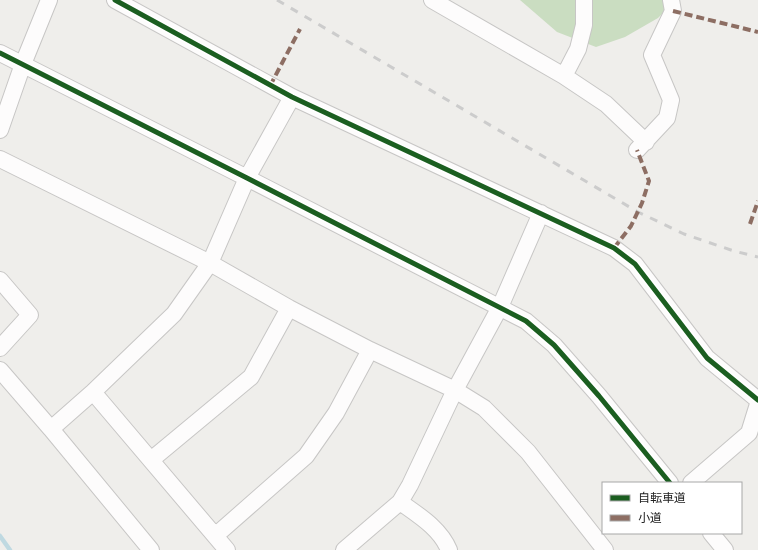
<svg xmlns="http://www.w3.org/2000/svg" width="758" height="550" viewBox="0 0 758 550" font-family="'DM Sans','Noto Sans JP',sans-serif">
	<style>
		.forest { fill: #caddc1 }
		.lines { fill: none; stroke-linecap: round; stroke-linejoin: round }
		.stream { stroke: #bfd9e1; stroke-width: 4.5 }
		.minor-casing { stroke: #c7c6c5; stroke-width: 18 }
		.minor { stroke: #fdfcfc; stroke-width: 16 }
		.rail { stroke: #ccc; stroke-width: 3; stroke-dasharray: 8 8; stroke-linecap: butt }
		.quiet { stroke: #8d6e63; stroke-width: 4; stroke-dasharray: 8 4; stroke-linecap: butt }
		.cycleway-casing { stroke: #fff; stroke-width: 8 }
		.cycleway { stroke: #1b5e20; stroke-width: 5 }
	</style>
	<rect width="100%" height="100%" fill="#efeeeb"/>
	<path class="forest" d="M520 0H676L658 18 625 37 596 47 557 32Z"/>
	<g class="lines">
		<path class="stream" d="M0 536 10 550"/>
		<g class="minor-casing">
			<path id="minor" d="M115 0 292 97 614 248 635 264 707 358 758 400
				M432 0 564 76 578 49 584 25V0
				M0 53 247 178 526 321 554 345 599 396 670 483
				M564 76 606 104 646 142
				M0 130 23 64 49 0
				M637 150 667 118 671 100 652 55 673 11 671 0
				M0 159 210 263 289 308 370 350 455 390 484 408 528 452 605 550
				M0 280 30 315 0 348
				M0 370 51 429 151 550
				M93 392 227 550
				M51 429 93 392 174 314 210 263 247 178 292 97
				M151 460 251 377 289 308
				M691 483 749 433 758 404
				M400 502C418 515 440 528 449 550
				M711 533 725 550
				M215 536 306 456 336 413 370 350
				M344 550 400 502 410 485 455 390 500 307 541 213"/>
		</g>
		<use href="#minor" class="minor"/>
		<path class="rail" d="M277 0 638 212 684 234 734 251 758 257"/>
		<path class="quiet" d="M673 11 758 32
			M270 86 300 29
			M750 224 758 201
			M614 248 631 226 642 203 649 181 637 150"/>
		<g class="cycleway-casing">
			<path id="cycleway" d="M115 0 292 97 614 248 635 264 707 358 758 400
				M0 53 247 178 526 321 554 345 599 396 670 483"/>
		</g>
		<use href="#cycleway" class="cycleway"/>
	</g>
	<rect x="602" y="482" width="140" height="52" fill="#ffffff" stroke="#a7a7a7"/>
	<rect x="610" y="495" width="20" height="6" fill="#1b5e20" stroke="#a7a7a7"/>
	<text x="638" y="502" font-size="12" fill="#222222">自転車道</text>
	<rect x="610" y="515" width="20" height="6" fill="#8d6e63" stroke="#a7a7a7"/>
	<text x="638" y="522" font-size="12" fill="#222222">小道</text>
</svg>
